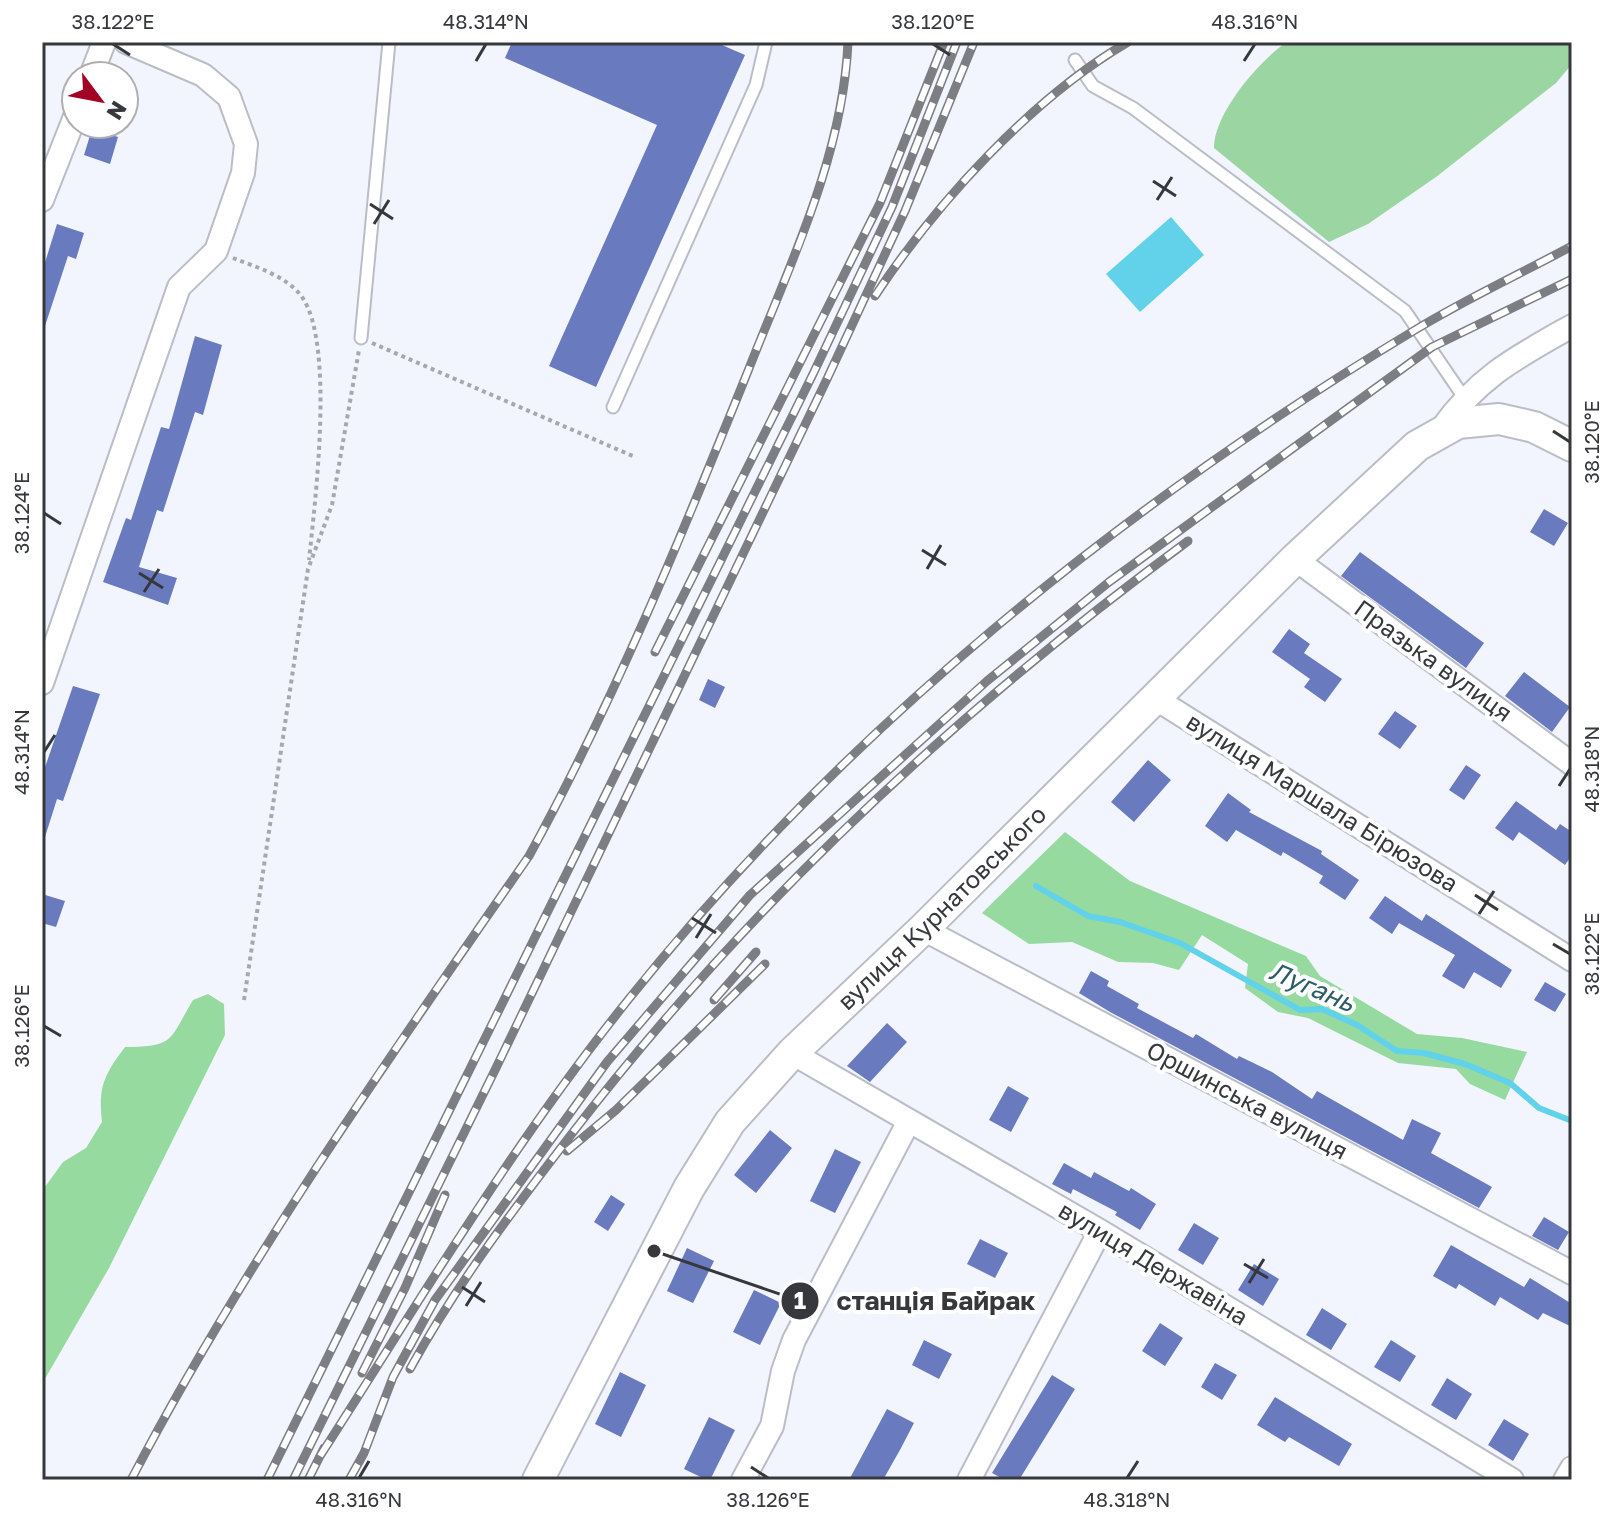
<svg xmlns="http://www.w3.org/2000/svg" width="1614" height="1522" viewBox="0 0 1614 1522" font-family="'Golos Text',sans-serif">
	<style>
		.green { fill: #9ad5a2 }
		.forest { fill: #96daa0 }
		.water { fill: #61d2ea }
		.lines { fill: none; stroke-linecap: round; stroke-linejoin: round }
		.stream { stroke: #61d2ea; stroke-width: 6 }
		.building { fill: #697abf }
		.lane-casing { stroke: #bbbdc6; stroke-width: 15 }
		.street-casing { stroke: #bbbdc6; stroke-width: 26 }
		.secondary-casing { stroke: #bbbdc6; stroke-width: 34 }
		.path { stroke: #a6a8ae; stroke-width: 4; stroke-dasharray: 4 4; stroke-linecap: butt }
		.lane { stroke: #fff; stroke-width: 11 }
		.street { stroke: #fff; stroke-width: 22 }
		.secondary { stroke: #fff; stroke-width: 30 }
		.rail-casing { stroke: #7c7e84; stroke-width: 9 }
		.rail { stroke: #fff; stroke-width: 6; stroke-dasharray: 18; stroke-linecap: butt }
		.ticks { fill: none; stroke: #37383c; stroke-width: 3 }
		.labels { text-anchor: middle; stroke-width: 8; stroke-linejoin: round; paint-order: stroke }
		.street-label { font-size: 24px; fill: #37383c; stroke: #fff }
		.water-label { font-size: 26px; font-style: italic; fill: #2c5c67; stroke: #fff }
		.leader { fill: none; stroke: #37383c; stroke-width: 3 }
		.callout-dot { fill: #37383c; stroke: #fff; stroke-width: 3 }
		.mark-label { font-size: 24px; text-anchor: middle; font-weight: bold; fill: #fff }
		.callout-label { font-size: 26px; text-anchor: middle; font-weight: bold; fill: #37383c; stroke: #fff; stroke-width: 8; stroke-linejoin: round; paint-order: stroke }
		.neatline { fill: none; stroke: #37383c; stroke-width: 3 }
		.ticks-label { font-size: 20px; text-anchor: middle; fill: #37383c }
	</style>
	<rect width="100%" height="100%" fill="#f2f5fd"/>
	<path class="green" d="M1287 42H1572V64L1556 83 1436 177 1368 224 1329 242 1214 148C1213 115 1259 60 1287 42Z"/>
	<path class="forest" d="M1065 832 1130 881 1306 956 1320 976 1417 1034 1462 1038 1527 1052 1505 1100 1470 1084 1456 1069 1398 1063 1308 1018 1278 1012 1245 988 1248 964 1202 935 1179 970 1153 963 1118 962 1072 942 1029 944 982 913Z
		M208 994 224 1004 225 1035 109 1268 42 1384V1191L63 1162 86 1148 102 1122C98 1087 104 1075 125 1047 175 1047 169 1040 193 1000Z"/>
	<path class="water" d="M1171 217 1204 255 1140 312 1106 274Z"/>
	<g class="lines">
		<path class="stream" d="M1036 886 1088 916 1120 922 1180 943 1300 1010 1322 1009 1357 1025 1397 1051 1424 1053 1465 1064 1510 1083 1539 1108 1572 1121"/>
	</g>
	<path class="building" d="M512 42H715L745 55 596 387 549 366 657 125 505 58Z
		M92 129 118 137 110 164 84 155Z
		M57 224 84 233 76 259 68 256 45 326H42V272Z
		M195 336 222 345 203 415 195 412 163 512 157 510 139 567 177 578 168 605 103 582 126 518 131 520 161 427 169 429Z
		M1544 509 1568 523 1554 546 1530 532Z
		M1360 552 1484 643 1466 668 1341 576Z
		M1289 629 1310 644 1304 653 1342 679 1325 702 1304 687 1310 679 1272 652Z
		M1524 672 1570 707 1552 732 1505 696Z
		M708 679 725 687 715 708 699 700Z
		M73 686 100 694 63 801 57 799 45 837 42 836V776Z
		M1395 711 1417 726 1400 749 1378 734Z
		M1148 760 1171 780 1134 822 1111 802Z
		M1466 765 1481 775 1464 800 1449 790Z
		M1228 793 1251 810 1249 812 1322 851 1321 854 1359 880 1345 900 1319 883 1323 876 1283 852 1281 856 1236 830 1227 842 1205 826Z
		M1516 801 1556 830 1560 824 1572 832V855L1565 865 1519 832 1513 841 1495 828Z
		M42 894 65 901 56 927 42 923Z
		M1385 896 1422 921 1426 914 1512 970 1501 988 1474 972 1464 989 1442 976 1455 955 1399 923 1392 934 1369 918Z
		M1091 971 1109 981 1107 986 1139 1004 1137 1008 1193 1038 1196 1034 1237 1059 1239 1056 1272 1072 1312 1099 1317 1091 1403 1140 1412 1119 1441 1133 1431 1153 1492 1187 1479 1208 1110 1012 1079 993Z
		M1545 982 1566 994 1555 1012 1534 1000Z
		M887 1023 907 1042 870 1082 847 1066Z
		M1008 1086 1029 1098 1011 1132 989 1120Z
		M770 1130 792 1148 756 1193 734 1175Z
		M835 1149 861 1162 835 1213 810 1201Z
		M1064 1163 1091 1178 1094 1172 1129 1191 1131 1188 1156 1204 1140 1230 1115 1215 1117 1212 1073 1189 1071 1194 1052 1184Z
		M611 1195 625 1204 608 1231 594 1222Z
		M1544 1217 1569 1232 1558 1250 1532 1236Z
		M1194 1223 1219 1238 1203 1265 1178 1250Z
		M980 1239 1008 1253 995 1278 967 1264Z
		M1451 1245 1524 1287 1530 1278 1572 1304V1327L1543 1313 1538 1320 1500 1297 1495 1306 1459 1284 1456 1289 1433 1276Z
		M687 1248 714 1261 693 1303 667 1291Z
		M1254 1264 1279 1279 1263 1306 1238 1290Z
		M754 1290 781 1303 760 1345 733 1332Z
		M1322 1308 1347 1324 1331 1350 1306 1335Z
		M1160 1323 1183 1338 1165 1366 1142 1351Z
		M924 1340 952 1354 939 1379 912 1365Z
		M1391 1340 1416 1356 1400 1382 1374 1367Z
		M1215 1363 1237 1375 1222 1400 1201 1387Z
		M620 1372 646 1385 621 1437 595 1424Z
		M1052 1375 1075 1389 1019 1480H1005L992 1473Z
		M1447 1378 1472 1394 1456 1420 1431 1405Z
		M1275 1397 1352 1444 1339 1466 1289 1437 1285 1442 1257 1425Z
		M887 1409 914 1423 901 1448 883 1480H849Z
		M709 1417 735 1430 710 1480H707L684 1469Z
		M1504 1419 1529 1434 1513 1461 1488 1445Z"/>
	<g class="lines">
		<g class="lane-casing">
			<path id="lane" d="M1075 60 1093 86 1133 108 1405 311 1467 402
				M361 338 389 42
				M613 407 756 85 766 42"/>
		</g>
		<g class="street-casing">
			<path id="street" d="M91 76 104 42
				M42 200 76 114
				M1440 431C1478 377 1515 358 1572 326
				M1295 559 1572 764
				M42 683 179 287 216 251 243 173 246 144 229 97 203 75 126 42
				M1153 697 1572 960
				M923 929 1572 1273
				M792 1053 1100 1231 1512 1480
				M743 1480 772 1426 783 1371 794 1340 909 1121
				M969 1480 1100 1231
				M1565 1480 1572 1468"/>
		</g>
		<g class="secondary-casing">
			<g id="secondary">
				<path id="s1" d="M538 1480 689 1188 730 1122 792 1053 923 929 1295 559 1417 446 1458 423 1499 419 1534 427 1572 446"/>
			</g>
		</g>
		<path class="path" d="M233 258C256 267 287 276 302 297 335 344 315 502 309 560
			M372 343 635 457
			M244 1000 308 569 332 505 359 350"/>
		<use href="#lane" class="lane"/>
		<use href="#street" class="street"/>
		<use href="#secondary" class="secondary"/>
		<g class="rail-casing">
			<path id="rail" d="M875 296C936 203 1032 98 1128 42
				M655 652 880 203 944 42
				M714 1000 756 952
				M567 1151 616 1110 765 964
				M410 1369C455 1287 510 1214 567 1140 743 910 955 712 1188 541
				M362 1373 405 1288 445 1195
				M320 1456C419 1302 513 1143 628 1000 843 731 1122 506 1415 330 1466 299 1520 274 1572 246
				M131 1480C245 1262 388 1059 529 856 614 701 682 535 748 371 789 266 843 157 848 42
				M267 1480 813 374 892 207 957 42
				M293 1480 496 1068 827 379 905 211 974 42
				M308 1480 324 1448
				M349 1480 364 1453 393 1377 435 1300 607 1062 750 895 987 681 1109 582 1432 347 1572 279"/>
		</g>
		<use href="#rail" class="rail"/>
	</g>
	<path class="ticks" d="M113 44 130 55M933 44 950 55M476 61 486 44M1244 61 1255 44M1153 181 1176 196M1157 200 1172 177M370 204 393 219M374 224 389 200M1553 431 1570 442M44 513 61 524M922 550 946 565M927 569 941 545M139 573 163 588M144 592 159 569M44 752 55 735M1559 786 1570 769M1475 895 1498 910M1479 914 1494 891M692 918 716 933M696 938 711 914M1553 944 1570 954M44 1026 61 1036M1244 1264 1268 1278M1249 1283 1264 1259M462 1287 485 1302M466 1306 481 1282M751 1467 768 1478M359 1478 369 1461M1127 1478 1138 1461"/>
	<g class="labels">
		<g class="street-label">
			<text transform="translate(1433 661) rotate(36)" y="8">Празька вулиця</text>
			<text transform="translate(1322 803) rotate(32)" y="8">вулиця Маршала Бірюзова</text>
			<text dy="8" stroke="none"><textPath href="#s1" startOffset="708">вулиця Курнатовського</textPath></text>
			<text transform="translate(1247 1101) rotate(28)" y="8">Оршинська вулиця</text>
			<text transform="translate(1153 1264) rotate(31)" y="8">вулиця Державіна</text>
		</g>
		<g class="water-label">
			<text transform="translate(1312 987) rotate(23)" y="9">Лугань</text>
		</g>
	</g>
	<path class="leader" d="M654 1251L800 1301"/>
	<g class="callout-dot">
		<circle cx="654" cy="1251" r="8"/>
		<circle cx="800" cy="1301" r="20"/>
	</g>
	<g class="mark-label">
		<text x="800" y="1309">1</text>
	</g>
	<g class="callout-label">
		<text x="936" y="1310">станція Байрак</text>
	</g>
	<rect width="1614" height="1522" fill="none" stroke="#ffffff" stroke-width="88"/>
	<g transform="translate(100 100) rotate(122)"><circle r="38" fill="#ffffff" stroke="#afafb1" stroke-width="2"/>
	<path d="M0-6L14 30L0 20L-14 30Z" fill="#a20324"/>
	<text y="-12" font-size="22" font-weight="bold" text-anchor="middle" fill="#37383c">N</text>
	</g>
	<rect x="44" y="44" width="1526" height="1434" class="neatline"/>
	<g class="ticks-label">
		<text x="113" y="29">38.122°E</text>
		<text x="486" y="29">48.314°N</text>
		<text x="933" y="29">38.120°E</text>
		<text x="1255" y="29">48.316°N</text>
		<text transform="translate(1592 442) rotate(-90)" y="7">38.120°E</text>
		<text transform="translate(22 513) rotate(-90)" y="7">38.124°E</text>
		<text transform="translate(22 752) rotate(-90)" y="7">48.314°N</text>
		<text transform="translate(1592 769) rotate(-90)" y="7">48.318°N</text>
		<text transform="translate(1592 954) rotate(-90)" y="7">38.122°E</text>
		<text transform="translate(22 1026) rotate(-90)" y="7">38.126°E</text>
		<text x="359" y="1507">48.316°N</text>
		<text x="768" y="1507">38.126°E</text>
		<text x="1127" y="1507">48.318°N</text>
	</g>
</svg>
